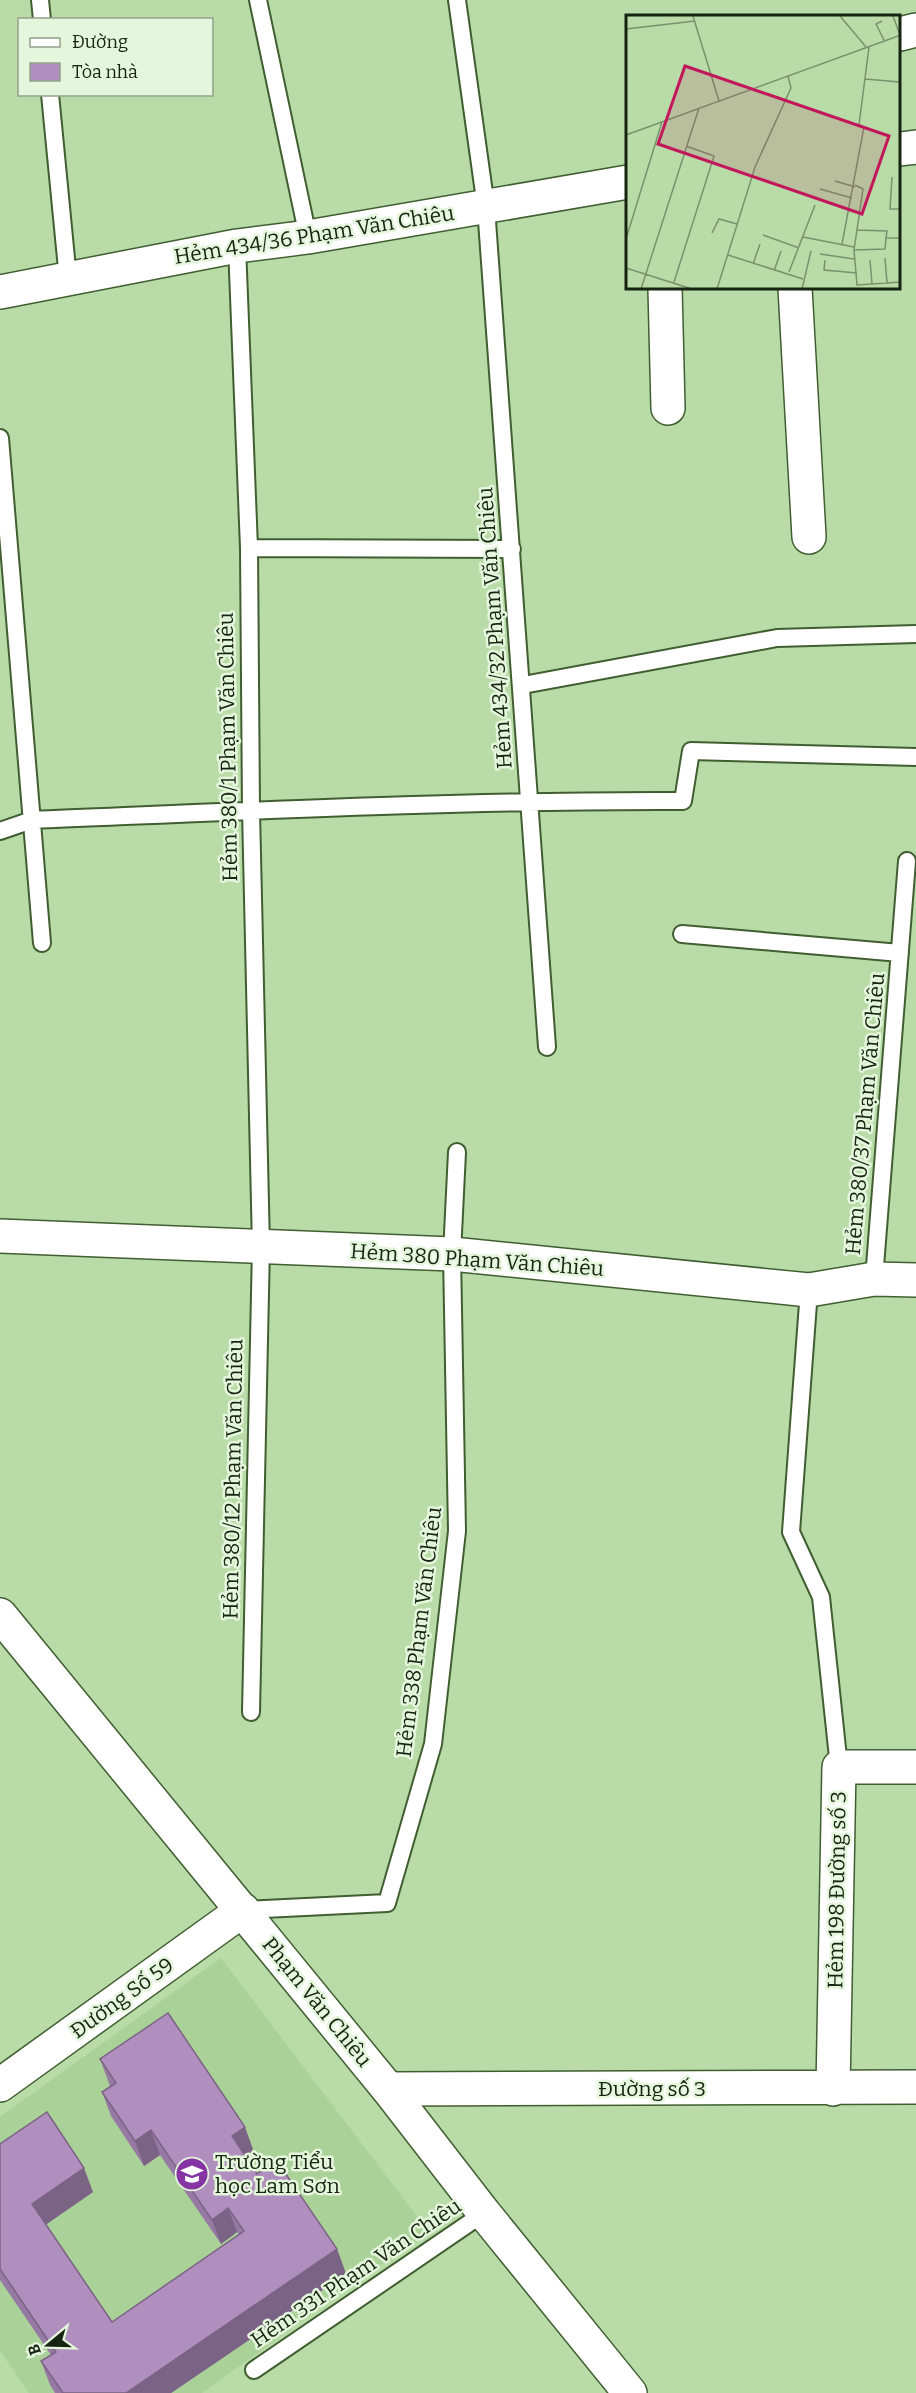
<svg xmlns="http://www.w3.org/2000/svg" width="916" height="2393" viewBox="0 0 916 2393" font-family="Bitter,serif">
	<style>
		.built { fill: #aad198 }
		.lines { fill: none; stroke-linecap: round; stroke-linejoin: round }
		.lane-casing { stroke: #405e30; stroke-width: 20 }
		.street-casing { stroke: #405e30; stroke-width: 36 }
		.secondary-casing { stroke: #405e30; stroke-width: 36 }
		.lane { stroke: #fff; stroke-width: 16 }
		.street { stroke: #fff; stroke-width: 33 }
		.secondary { stroke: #fff; stroke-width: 33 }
		.wall { fill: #977aa3 }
		.shaded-wall { fill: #7b6385 }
		.building { fill: #b08ebe; stroke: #7b6385; stroke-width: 1.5 }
		.labels { text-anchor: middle; stroke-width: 5; stroke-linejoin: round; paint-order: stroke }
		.street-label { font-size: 21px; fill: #172411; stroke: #e4f6dc }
		.poi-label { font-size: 21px; fill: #172411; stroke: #e4f6dc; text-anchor: start }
		.inset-road { fill: none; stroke: #78926c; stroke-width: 1.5 }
		.view { fill: #c2185b; fill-opacity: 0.15; stroke: #c2185b; stroke-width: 3 }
		.inset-edge { fill: none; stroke: #172411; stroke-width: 3 }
	</style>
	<rect width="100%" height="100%" fill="#b8dba8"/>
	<path class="built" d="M221 1958 428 2231 202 2393H29L0 2351V2117Z"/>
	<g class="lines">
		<g class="lane-casing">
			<path id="lane" d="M40 0 42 20
				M258 0 308 237
				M457 0 486 207 547 1047
				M50 94 68 279
				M237 246 249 548 251 811 261 1247 251 1712
				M0 438 42 943
				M249 548 512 549
				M523 685 777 638 916 634
				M0 831 32 820C249 811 466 800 683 801L691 751 916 757
				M682 934 900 953
				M874 1279 907 861
				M809 1290 791 1532 821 1597 839 1767
				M243 1910 387 1903 433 1744 457 1531 452 1254 457 1152
				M254 2370 484 2213"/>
		</g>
		<g class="street-casing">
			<path id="street" d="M900 34 916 30
				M900 149 916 147
				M665 288 668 408
				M795 288 809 537
				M0 292 237 246 308 237 628 182
				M0 1236 452 1254 809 1290 874 1279 916 1280
				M0 2085 243 1910
				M388 2089 916 2087
				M833 2089 839 1767H916"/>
		</g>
		<g class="secondary-casing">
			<path id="secondary" d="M0 1615 388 2089 484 2213 630 2393"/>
		</g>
		<use href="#lane" class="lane"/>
		<use href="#street" class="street"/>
		<use href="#secondary" class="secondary"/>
	</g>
	<path class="wall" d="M100 2059 254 2152 246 2157 257 2174 337 2249 346 2274 171 2393H55L50 2385 41 2361 51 2355 0 2280V2144L93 2192 46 2224 112 2322 239 2235 237 2232 221 2244 160 2155 144 2166 111 2116 102 2092 110 2086Z"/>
	<path class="shaded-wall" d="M245 2127 254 2152 241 2161 232 2136Z
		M151 2130 160 2155 144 2166 135 2141Z
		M84 2168 93 2192 41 2228 32 2204Z
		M228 2208 237 2232 221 2244 212 2220Z
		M337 2249 346 2274 171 2393H126Z"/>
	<path class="building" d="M168 2013 245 2127 232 2136 257 2174 277 2161 337 2249 126 2393H63L41 2361 56 2352 0 2269V2144L47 2112 84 2168 32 2204 112 2322 244 2231 228 2208 212 2220 151 2130 135 2141 102 2092 116 2083 100 2059Z"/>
	<defs>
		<g id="school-disc" transform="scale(1.725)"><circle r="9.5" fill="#8634a3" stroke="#e4f6dc"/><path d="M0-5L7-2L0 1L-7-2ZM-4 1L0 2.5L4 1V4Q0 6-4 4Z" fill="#fff"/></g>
	</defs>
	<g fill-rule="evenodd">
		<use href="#school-disc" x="192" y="2174"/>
	</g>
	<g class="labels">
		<g class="street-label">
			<text transform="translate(314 235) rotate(-9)" y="7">Hẻm 434/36 Phạm Văn Chiêu</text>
			<text transform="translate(495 628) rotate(-94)" y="7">Hẻm 434/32 Phạm Văn Chiêu</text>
			<text transform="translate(228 747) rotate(-91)" y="7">Hẻm 380/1 Phạm Văn Chiêu</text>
			<text transform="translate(865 1114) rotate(-85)" y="7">Hẻm 380/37 Phạm Văn Chiêu</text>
			<text transform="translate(477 1260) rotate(4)" y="7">Hẻm 380 Phạm Văn Chiêu</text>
			<text transform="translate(233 1479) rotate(-89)" y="7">Hẻm 380/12 Phạm Văn Chiêu</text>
			<text transform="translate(419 1632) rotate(-83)" y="7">Hẻm 338 Phạm Văn Chiêu</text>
			<text transform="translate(837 1890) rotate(-89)" y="7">Hẻm 198 Đường số 3</text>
			<text transform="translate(122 1998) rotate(-36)" y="7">Đường Số 59</text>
			<text transform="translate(317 2002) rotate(51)" y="7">Phạm Văn Chiêu</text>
			<text x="652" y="2096">Đường số 3</text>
			<text transform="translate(356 2273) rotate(-34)" y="7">Hẻm 331 Phạm Văn Chiêu</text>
		</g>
		<g class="poi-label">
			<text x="215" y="2169">Trường Tiểu<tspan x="215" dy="24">học Lam Sơn</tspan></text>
		</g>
	</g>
	<g transform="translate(626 15)">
		<rect width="274" height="274" fill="#b8dba8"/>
		<path class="inset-road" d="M67 1 93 86M214 1 240 32M267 1 274 20M256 6 250 9 258 25M0 14 69 6M239 64 274 67M0 120 275 20M266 162 264 194H275M209 166 229 172M229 170 237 174 228 235 231 270 275 267M194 174 226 183M199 187 224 195M231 215 261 216 260 223H275M86 218 93 204 111 209M137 220 173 233M177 222 228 232M0 224 36 107M216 229 238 112 233 110 243 32M228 235 259 234 260 223M194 239 228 244M102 240 177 264M259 243 261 268M199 245 198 255 231 258M244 245 246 269M127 249 134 229M0 253 66 274M148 256 155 236M163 257 189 190M48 267 88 141 60 131M15 274 73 93M91 274 129 152 165 73 162 61M176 274 185 236"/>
		<path class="view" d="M59 51 263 121 236 199 32 129Z"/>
		<rect width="274" height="274" class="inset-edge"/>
	</g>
	<rect x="18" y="18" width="195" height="78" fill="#e4f6dc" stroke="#92a28b" stroke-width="1.5"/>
	<rect x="30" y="38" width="30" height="9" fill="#ffffff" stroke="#92a28b" stroke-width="1.5"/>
	<text x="72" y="48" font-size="18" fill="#172411">Đường</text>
	<rect x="30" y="63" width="30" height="18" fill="#b08ebe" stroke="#92a28b" stroke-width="1.5"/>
	<text x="72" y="78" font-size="18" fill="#172411">Tòa nhà</text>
	<g transform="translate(48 2345) rotate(251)" stroke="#e4f6dc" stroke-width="4.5" paint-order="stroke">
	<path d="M0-4.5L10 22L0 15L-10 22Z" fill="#172411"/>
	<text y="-9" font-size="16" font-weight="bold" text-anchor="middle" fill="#172411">B</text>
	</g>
</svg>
